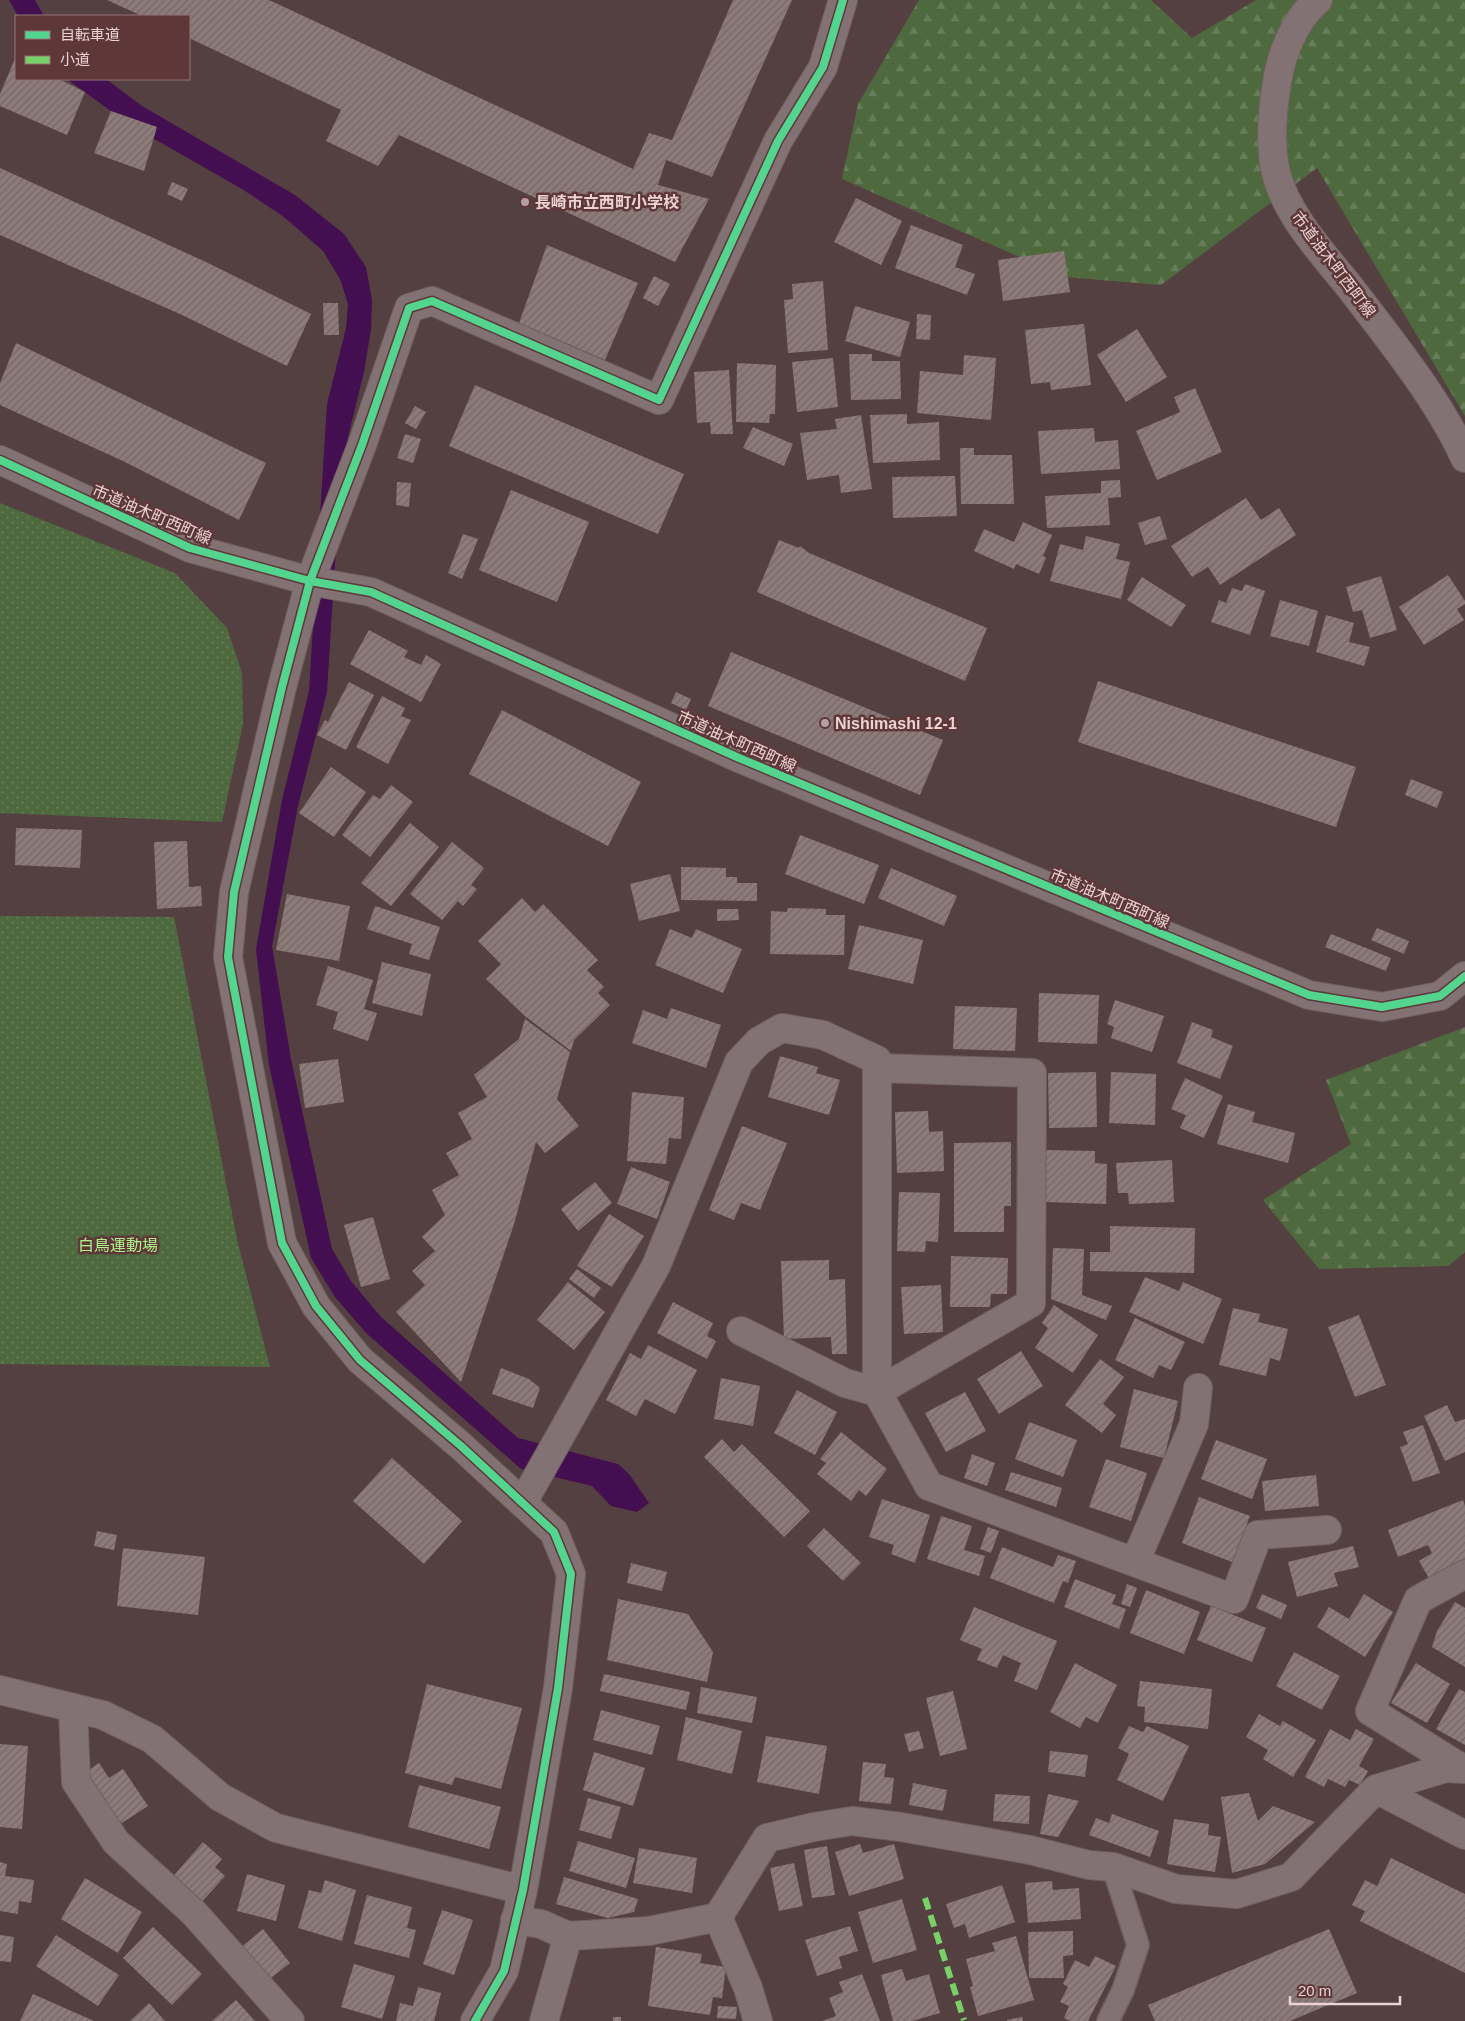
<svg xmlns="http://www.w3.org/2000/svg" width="1465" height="2021" viewBox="0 0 1465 2021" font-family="Arial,'Noto Sans JP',sans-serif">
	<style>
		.forest { fill: url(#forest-firs) }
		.park { fill: url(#park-dots) }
		.water { fill: #430f50 }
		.building { fill: url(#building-hatch) }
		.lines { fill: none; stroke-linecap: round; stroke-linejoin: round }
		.service-casing { stroke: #726061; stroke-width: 24 }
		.minor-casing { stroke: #726061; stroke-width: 30 }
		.tertiary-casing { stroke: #726061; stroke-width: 30 }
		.service { stroke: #837273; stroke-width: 21 }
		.minor { stroke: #837273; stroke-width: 28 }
		.tertiary { stroke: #837273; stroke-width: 28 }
		.quiet { stroke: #78d068; stroke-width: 6; stroke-dasharray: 12 6; stroke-linecap: butt }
		.cycleway-casing { stroke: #5e3739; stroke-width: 11 }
		.cycleway { stroke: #53d58f; stroke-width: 8 }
		.poi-dot { fill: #b69fa0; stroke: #5e3739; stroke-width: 2 }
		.labels { text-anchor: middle; stroke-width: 5; stroke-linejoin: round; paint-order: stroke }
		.poi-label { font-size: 16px; font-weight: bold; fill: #ebd2d3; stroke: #5e3739; text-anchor: start }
		.street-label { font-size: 16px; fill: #ebd2d3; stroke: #5e3739 }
		.park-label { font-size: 16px; fill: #acf48a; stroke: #5e3739 }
	</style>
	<defs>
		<pattern id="forest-firs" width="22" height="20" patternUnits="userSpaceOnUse" patternTransform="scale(1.25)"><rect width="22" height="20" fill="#4f693f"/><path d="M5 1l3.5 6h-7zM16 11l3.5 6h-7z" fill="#687e5a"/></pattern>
		<pattern id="park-dots" width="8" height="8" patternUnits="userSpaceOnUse" patternTransform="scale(1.25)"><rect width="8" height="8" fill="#4f693f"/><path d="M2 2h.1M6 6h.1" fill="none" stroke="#687e5a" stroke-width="1.8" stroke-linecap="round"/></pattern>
		<pattern id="building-hatch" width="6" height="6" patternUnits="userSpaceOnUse" patternTransform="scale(1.25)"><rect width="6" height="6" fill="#8d7b7a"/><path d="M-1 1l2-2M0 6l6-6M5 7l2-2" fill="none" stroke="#746665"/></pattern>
	</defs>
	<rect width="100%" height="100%" fill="#554041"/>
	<path class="forest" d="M919 0H1151L1192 38 1256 0H1465V416L1317 168 1161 285 1065 277 842 179 858 104Z
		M1465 1027V1252L1448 1266 1319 1269 1263 1200 1351 1144 1326 1080Z"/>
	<path class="park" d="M0 503 175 573 227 628 242 673 243 724 222 822 0 813Z
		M0 916 174 917 238 1244 270 1367 0 1364Z"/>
	<path class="water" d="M9 0H35L44 16H18Z
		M67 79H106L142 106 295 195 344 234 366 267 372 300 371 329 364 372 348 437 338 515 327 692 298 806 272 946 291 1059 332 1249 351 1281 381 1317 518 1438 618 1464 629 1474 649 1503 637 1512 611 1506 592 1486 521 1469 366 1333 335 1297 311 1258 269 1065 256 949 282 800 309 691 327 404 346 328 348 304 340 279 323 251 284 217 242 189 130 125Z"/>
	<path class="building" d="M107 0H269L633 169 649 133 672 140 733 0H792L712 177 666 160 658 185 709 199 675 262 399 135 378 166 326 141 341 110 189 38V16H142Z
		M16 56V79H59L85 92 67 135 0 106V94Z
		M111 111 157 127 144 171 94 153Z
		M0 168 206 262 311 314 287 366 180 314 0 235Z
		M172 182 188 189 182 201 167 194Z
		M856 198 902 221 881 265 834 242Z
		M911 225 963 245 955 267 975 274 967 295 895 268Z
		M547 245 638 283 605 360 519 323Z
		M1064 251 1070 292 1003 301 998 260Z
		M654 276 670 284 658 306 643 298Z
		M823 281 828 350 788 353 784 300 793 299 792 284Z
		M323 303H338L339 335H324Z
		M855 306 910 322 900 357 845 341Z
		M917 314 931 315 930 340 916 339Z
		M1084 324 1091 385 1051 390 1050 382 1031 384 1025 330Z
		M1137 329 1167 377 1126 402 1097 355Z
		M16 343 266 463 239 520 123 461 0 405V383Z
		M849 354H872V361H900L901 399 851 400Z
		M964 355 996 358 991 420 917 413 920 371 963 375Z
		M833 358 838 407 797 412 792 362Z
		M737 363 776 365 775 414H770L769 423 736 422Z
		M729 370 733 434H711L710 422 697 423 694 372Z
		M475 385 684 474 658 534 449 446Z
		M1195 388 1222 452 1157 480 1136 431 1180 412 1174 397Z
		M415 406 426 412 416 429 405 423Z
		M907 414V424L939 422 940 460 873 463 870 415Z
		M861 415 872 489 841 493 839 475 807 480 800 433 837 429 835 419Z
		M753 427 793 444 784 466 743 448Z
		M1094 428 1095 442 1118 440 1120 469 1041 474 1038 431Z
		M405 434 421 439 413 463 397 458Z
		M960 448H974V455H1012L1014 504H961Z
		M955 476 957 516 893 518 892 477Z
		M1120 480 1121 497 1108 498 1110 525 1047 528 1045 496 1101 493V481Z
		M397 482 411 483 409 507 396 505Z
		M511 490 589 522 557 602 479 570Z
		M1246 498 1261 520 1279 508 1296 535 1220 585 1208 567 1192 577 1171 546Z
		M1160 516 1167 539 1145 545 1138 523Z
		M1023 522 1052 535 1043 556 1046 558 1039 574 1016 564 1014 569 974 551 984 529 1014 542Z
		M463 534 478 539 462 579 448 573Z
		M1086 536 1120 544 1116 559 1130 562 1121 599 1050 581 1060 544 1083 550Z
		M779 540 799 548 800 546 809 553 987 628 965 681 757 592Z
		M1448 575 1465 601V604L1457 609 1464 620 1424 645 1399 607Z
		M1381 576 1397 630 1370 638 1362 610 1353 612 1346 587Z
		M1142 577 1186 605 1171 627 1127 600Z
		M1245 584 1265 591 1250 635 1211 622 1219 600 1226 603 1232 588 1242 591Z
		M1280 600 1318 611 1309 646 1270 636Z
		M1326 615 1354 623 1349 642 1370 647 1364 666 1316 652Z
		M369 630 408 651 404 657 421 665 426 655 441 664 421 702 350 664Z
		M731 652 943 740 920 795 708 706Z
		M1098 681 1356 767 1336 827 1078 742Z
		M349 682 374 695 346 750 317 735 325 720 328 722Z
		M676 692 691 699 686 710 671 703Z
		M382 696 405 708 401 716 411 720 388 764 356 747Z
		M502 710 641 782 608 846 469 774Z
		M331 767 366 792 334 837 299 813Z
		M1411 779 1443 792 1437 808 1405 795Z
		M391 785 413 802 370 857 342 835 373 795 380 799Z
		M410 823 439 847 391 906 361 883Z
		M16 828 82 830 80 868 15 865Z
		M800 835 879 865 864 904 785 874Z
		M187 841 189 887 201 886 202 906 157 909 154 842Z
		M452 842 484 868 471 885 477 889 463 906 458 901 442 920 410 894Z
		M681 867 726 868V877H737V883H757V901L681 900Z
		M891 868 957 896 944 926 878 898Z
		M670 874 680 911 639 921 630 884Z
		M287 894 350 906 339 961 276 950Z
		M522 898 535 912 543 904 598 960 587 970 604 987 598 993 610 1005 574 1040 571 1051 526 1017 486 979 501 964 478 941Z
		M375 906 440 927 429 960 409 954 412 944 367 929Z
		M788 908 826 909V915H845L844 955 770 954 771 911 787 912Z
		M717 909H738L739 920 717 921Z
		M859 925 923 940 913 984 848 969Z
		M1377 928 1409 941 1404 954 1371 940Z
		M670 929 692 938 696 929 742 949 723 993 655 965Z
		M1331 934 1391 958 1386 971 1325 947Z
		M382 962 431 974 422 1016 372 1003Z
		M328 966 373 980 364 1009 377 1013 368 1041 333 1029 338 1012 316 1005Z
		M1039 993 1099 995 1097 1044 1038 1042Z
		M1115 1000 1164 1016 1152 1052 1111 1038 1114 1027 1107 1024Z
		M955 1006 1017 1008 1015 1051 953 1049Z
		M671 1008 721 1025 706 1068 632 1043 643 1010 667 1019Z
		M525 1019 570 1052 557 1099 579 1126 545 1153 536 1142 514 1224 461 1382 396 1312 425 1285 412 1271 435 1251 422 1237 445 1215 432 1190 459 1175 446 1153 472 1139 458 1113 487 1097 474 1075 519 1039Z
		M1192 1022 1213 1030 1211 1037 1233 1046 1220 1079 1177 1063Z
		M780 1056 818 1067 816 1073 840 1080 829 1115 768 1097Z
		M338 1059 344 1102 305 1108 299 1064Z
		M1096 1072 1097 1127 1049 1128 1048 1073Z
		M1111 1072 1156 1074 1155 1125 1109 1123Z
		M1185 1078 1223 1096 1204 1138 1180 1128 1186 1115 1171 1109Z
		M632 1092 684 1097 681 1139 669 1138 666 1164 627 1161Z
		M1228 1104 1255 1112 1252 1122 1295 1133 1288 1163 1217 1144Z
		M928 1111 929 1132 943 1131 944 1171 897 1173 895 1112Z
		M742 1126 787 1143 760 1210 741 1203 734 1220 709 1210Z
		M1011 1142V1206H1004V1232H954V1143Z
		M1046 1150 1095 1151V1163L1107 1164 1106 1204 1045 1202Z
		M1172 1160 1174 1202 1129 1204 1128 1193H1118L1116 1163Z
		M631 1167 670 1182 657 1219 617 1204Z
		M595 1182 612 1203 578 1231 561 1209Z
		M899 1192 940 1193 938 1242 926 1241 925 1252 897 1251Z
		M609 1214 644 1236 612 1287 577 1266Z
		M373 1217 390 1279 361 1287 344 1225Z
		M1110 1226 1195 1228 1194 1273 1090 1271V1252H1110Z
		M1053 1248 1084 1249 1082 1295 1112 1306 1106 1320 1051 1299Z
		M951 1256 1008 1258 1007 1294H991L990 1307H950Z
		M829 1260V1280L845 1279 847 1354H832L831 1337 784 1339 781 1261Z
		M577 1269 601 1288 594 1298 569 1279Z
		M1145 1277 1179 1291 1183 1282 1222 1299 1203 1344 1129 1312Z
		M568 1282 605 1312 574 1350 537 1320Z
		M941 1285 943 1332 904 1334 901 1287Z
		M673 1302 713 1323 707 1336 716 1341 707 1359 657 1333Z
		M1054 1305 1098 1335 1073 1373 1035 1348 1048 1328 1042 1323Z
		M1233 1308 1260 1314 1258 1322 1288 1329 1280 1361 1270 1358 1266 1376 1219 1365Z
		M1359 1315 1386 1385 1355 1397 1328 1327Z
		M1135 1318 1185 1342 1171 1370 1159 1365 1153 1378 1115 1360Z
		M648 1345 697 1370 675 1414 645 1399 636 1416 606 1400 630 1353 641 1359Z
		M1021 1351 1043 1386 999 1414 977 1379Z
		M1100 1359 1124 1377 1103 1404 1116 1415 1102 1433 1065 1405Z
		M501 1368 529 1379 540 1388 533 1408 492 1394Z
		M721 1378 760 1386 753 1426 714 1419Z
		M1134 1389 1178 1401 1164 1458 1120 1447Z
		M797 1390 837 1412 815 1455 774 1433Z
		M965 1392 986 1431 946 1452 925 1413Z
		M1447 1405 1455 1422 1465 1419V1452L1445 1461 1424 1416Z
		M1029 1422 1077 1440 1063 1477 1015 1459Z
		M1423 1425 1440 1473 1413 1482 1400 1447 1408 1444 1403 1432Z
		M841 1432 887 1469 866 1496 859 1490 851 1501 817 1474 826 1463 820 1459Z
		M722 1439 734 1452 742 1444 810 1511 784 1537 704 1457Z
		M1216 1440 1267 1459 1252 1499 1201 1479Z
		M972 1454 995 1463 987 1486 964 1478Z
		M392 1458 462 1521 424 1564 353 1501Z
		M1106 1459 1147 1473 1131 1521 1089 1507Z
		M1011 1472 1062 1488 1056 1507 1005 1490Z
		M1316 1475 1319 1506 1265 1511 1262 1481Z
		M1199 1497 1250 1516 1232 1562 1182 1543Z
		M882 1499 930 1515 915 1563 891 1554 894 1545 869 1537Z
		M1463 1500 1465 1506V1560L1430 1580 1419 1561 1432 1553 1428 1545 1398 1557 1388 1530Z
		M941 1516 972 1526 964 1550 985 1556 979 1576 927 1559Z
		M988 1527 999 1531 991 1553 980 1549Z
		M824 1528 861 1563 843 1581 807 1546Z
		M97 1531 117 1535 114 1550 94 1546Z
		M1353 1546 1359 1567 1334 1573 1338 1586 1297 1597 1288 1562Z
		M1002 1547 1053 1567 1058 1555 1076 1561 1068 1583 1063 1581 1054 1603 990 1578Z
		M123 1548 205 1557 198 1615 117 1606Z
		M631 1563 667 1572 662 1591 627 1583Z
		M1075 1579 1116 1595 1112 1604 1126 1609 1119 1629 1064 1607Z
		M1127 1584 1137 1588 1130 1607 1121 1604Z
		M1146 1590 1200 1612 1184 1654 1130 1633Z
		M1262 1594 1287 1605 1281 1619 1256 1608Z
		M1364 1594 1393 1612 1365 1657 1317 1627 1329 1607 1349 1619Z
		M618 1599 688 1614 713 1652 707 1682 607 1660Z
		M1455 1602 1465 1608V1667L1432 1647 1437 1631Z
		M1211 1606 1266 1628 1252 1662 1197 1640Z
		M974 1607 1057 1641 1037 1690 1014 1681 1021 1663 1003 1655 997 1668 977 1660 982 1649 960 1640Z
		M1294 1652 1340 1676 1322 1710 1276 1686Z
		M1075 1663 1117 1685 1098 1723 1086 1717 1080 1728 1050 1712Z
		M1416 1663 1450 1684 1427 1723 1391 1703Z
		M604 1674 690 1692 686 1710 600 1691Z
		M1140 1681 1212 1689 1208 1729 1144 1722 1145 1707 1137 1706Z
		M427 1684 522 1708 501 1789 455 1777 452 1785 405 1773Z
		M701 1687 757 1697 752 1723 697 1713Z
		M1459 1689 1465 1692V1745L1436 1729Z
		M953 1691 967 1749 940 1756 926 1698Z
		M601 1710 660 1726 652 1755 593 1740Z
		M1259 1714 1280 1726 1283 1721 1316 1740 1293 1777 1263 1759 1268 1750 1246 1737Z
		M686 1717 742 1731 732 1774 677 1760Z
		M1129 1726 1143 1732 1147 1726 1189 1746 1163 1801 1117 1780 1129 1754 1118 1748Z
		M1330 1729 1350 1740 1356 1729 1374 1739 1359 1766 1368 1771 1360 1785 1349 1780 1345 1787 1328 1779 1324 1787 1305 1777Z
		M919 1731 924 1748 909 1752 904 1734Z
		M766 1736 827 1746 819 1794 757 1782Z
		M0 1744 28 1746 22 1829 0 1827Z
		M1050 1751 1088 1755 1085 1777 1048 1772Z
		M594 1752 645 1768 633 1806 583 1790Z
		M863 1762 886 1764 884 1777 894 1778 891 1804 859 1801Z
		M99 1763 109 1778 123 1769 148 1806 114 1828 80 1776Z
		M913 1783 947 1790 943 1811 909 1805Z
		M419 1785 501 1807 489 1849 408 1827Z
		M1249 1793 1258 1821 1273 1806 1315 1822 1265 1864 1232 1873 1221 1797Z
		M995 1794 1030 1796 1029 1824 993 1821Z
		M1048 1794 1079 1801 1058 1837 1040 1834Z
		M588 1798 621 1807 611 1839 579 1830Z
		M1112 1814 1159 1831 1150 1857 1089 1835 1096 1818 1109 1823Z
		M1174 1819 1209 1824 1208 1835 1221 1837 1215 1872 1167 1864Z
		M578 1841 635 1858 626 1888 569 1871Z
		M203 1842 222 1859 215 1867 225 1876 198 1906 169 1881Z
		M860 1844 863 1853 894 1844 904 1879 849 1896 835 1852Z
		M827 1846 835 1895 812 1898 804 1850Z
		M639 1848 697 1858 692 1893 633 1883Z
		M1391 1858 1465 1894V1973L1360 1921 1365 1911 1352 1905 1365 1880 1377 1886Z
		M0 1862 7 1864 5 1876 34 1880 31 1903 19 1901 18 1914 0 1911Z
		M794 1863 803 1906 779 1911 770 1868Z
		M247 1874 285 1885 276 1921 237 1911Z
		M564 1877 638 1899 634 1912 608 1918 556 1904Z
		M85 1878 142 1912 118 1953 61 1919Z
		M325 1880 356 1890 342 1941 298 1928 309 1890 321 1893Z
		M1052 1881 1053 1890 1079 1888 1081 1919 1028 1923 1025 1883Z
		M1002 1885 1015 1922 969 1938 965 1924 954 1928 946 1904Z
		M367 1895 412 1907 407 1928 416 1930 409 1958 354 1944Z
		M902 1899 917 1950 873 1963 858 1912Z
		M442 1910 473 1920 454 1975 423 1964Z
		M850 1926 858 1951 839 1957 842 1968 817 1976 805 1940Z
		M153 1927 202 1974 172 2005 123 1958Z
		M263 1929 290 1963 261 1986 234 1953Z
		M1329 1929 1357 1993 1290 2021H1155L1148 2005Z
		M1073 1931V1955L1063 1956 1064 1978H1029L1028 1932Z
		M0 1935 14 1937 11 1962 0 1961Z
		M56 1935 119 1975 98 2006 36 1966Z
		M1016 1936 1034 2000 978 2016 970 1987 973 1986 966 1959 995 1951 992 1943Z
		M656 1947 702 1954 700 1963 726 1967 722 1998 713 1997 710 2015 648 2006Z
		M1095 1956 1116 1966 1088 2021H1070L1064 2018 1069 2006 1060 2002 1068 1987 1063 1984 1075 1960 1089 1967Z
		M354 1964 395 1976 382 2019 341 2007Z
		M902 1969 906 1981 929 1974 940 2013 912 2021H893L881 1975Z
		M862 1974 880 2021H822L836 2016 829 1998 843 1992 839 1982Z
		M418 1987 441 1993 434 2021H396L400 2003 413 2006Z
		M33 1994 94 2021H20Z
		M236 2000 255 2021H212Z
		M149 2003 165 2021H130Z
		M718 2006 737 2007 736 2019 717 2018Z
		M613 2017H621V2021H613Z
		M1022 2017 1023 2021H1007V2020Z"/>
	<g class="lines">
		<g class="service-casing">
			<path id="service" d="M1108 2021 1123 1990 1138 1945 1113 1867"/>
		</g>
		<g class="minor-casing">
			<path id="minor" d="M310 581 362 445 409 308 432 301 659 400 778 141 823 67 843 0
				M741 1331 845 1383 877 1392 1031 1303 1032 1073 877 1068
				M523 1502 656 1266 739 1062 759 1041 782 1028 823 1035 877 1060V1392L929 1486 1234 1599 1258 1535 1327 1530
				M1135 1562 1194 1424 1198 1388
				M73 1708 76 1782 116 1842 194 1913 290 2021
				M1463 1769 1370 1711 1418 1600 1465 1574
				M1376 1789 1465 1835
				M718 1917 748 1988 758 2021
				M515 1920 541 1924 568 1936 649 1931 718 1917 767 1838 814 1827 852 1821 901 1827 1030 1850 1089 1865 1113 1867 1176 1889 1237 1894 1291 1877 1376 1789 1446 1768 1465 1769
				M544 2021 568 1936"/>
		</g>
		<g class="tertiary-casing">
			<path id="tertiary" d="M1318 0C1295 19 1281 54 1277 83 1272 112 1269 143 1276 173 1286 214 1323 254 1349 286 1388 337 1439 400 1465 458
				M0 460 190 548 310 581 371 592 739 758 1309 995 1382 1007 1440 996 1465 976
				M310 581 282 687 234 892 228 957 282 1243 316 1306 360 1360 461 1446 554 1532 571 1574 558 1688 523 1890 504 1971 475 2021
				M0 1690 103 1715 152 1739 220 1797 276 1828 523 1890"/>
		</g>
		<use href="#service" class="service"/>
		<use href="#minor" class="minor"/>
		<use href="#tertiary" class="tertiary"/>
		<path class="quiet" d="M925 1898 964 2020"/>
		<g class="cycleway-casing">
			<path id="cycleway" d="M0 460 190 548 310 581 371 592 739 758 1309 995 1382 1007 1440 996 1465 976
				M475 2021 504 1971 523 1890 558 1688 571 1574 554 1532 461 1446 360 1360 316 1306 282 1243 228 957 234 892 282 687 310 581 362 445 409 308 432 301 659 400 778 141 823 67 843 0"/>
		</g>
		<use href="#cycleway" class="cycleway"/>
	</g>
	<g class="poi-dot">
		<circle cx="525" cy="202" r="5"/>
		<circle cx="825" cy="723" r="5"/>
	</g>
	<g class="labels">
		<g class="poi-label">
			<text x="535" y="208">長崎市立西町小学校</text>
			<text x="835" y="729">Nishimashi 12-1</text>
		</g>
		<g class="street-label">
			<text transform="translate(1334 264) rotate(53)" y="6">市道油木町西町線</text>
			<text transform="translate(152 514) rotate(23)" y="6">市道油木町西町線</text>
			<text transform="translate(737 741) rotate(24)" y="6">市道油木町西町線</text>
			<text transform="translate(1110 898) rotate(23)" y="6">市道油木町西町線</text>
		</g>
		<g class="park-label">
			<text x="118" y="1251">白鳥運動場</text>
		</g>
	</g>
	<rect x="15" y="15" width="175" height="65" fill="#5e3739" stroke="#967577"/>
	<rect x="25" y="31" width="25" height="8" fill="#53d58f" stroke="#967577"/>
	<text x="60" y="40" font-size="15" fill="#ebd2d3">自転車道</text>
	<rect x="25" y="56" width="25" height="8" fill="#78d068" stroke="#967577"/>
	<text x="60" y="65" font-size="15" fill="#ebd2d3">小道</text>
	<path d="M1290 1996v8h110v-8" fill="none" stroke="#ebd2d3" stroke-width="2.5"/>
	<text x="1298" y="1996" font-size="15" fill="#ebd2d3" stroke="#5e3739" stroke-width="4" paint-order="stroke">20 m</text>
</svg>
